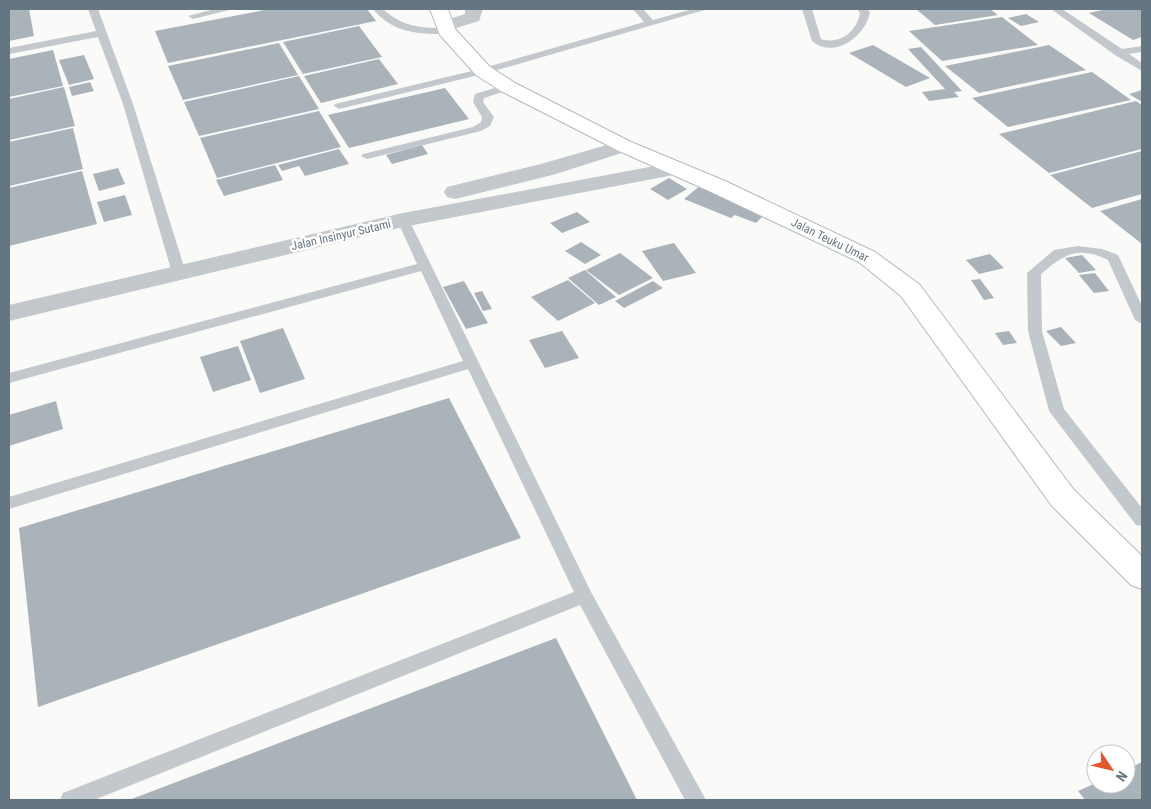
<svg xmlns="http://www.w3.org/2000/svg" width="1151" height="809" viewBox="0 0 1151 809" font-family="'Roboto Condensed',sans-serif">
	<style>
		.building { fill: #aab3b9 }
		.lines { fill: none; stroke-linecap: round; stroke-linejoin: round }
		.secondary-casing { stroke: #b3babf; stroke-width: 2 }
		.service { fill: #c3c8cc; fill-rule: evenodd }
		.minor { fill: #c3c8cc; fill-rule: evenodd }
		.tertiary { fill: #c3c8cc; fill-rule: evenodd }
		.secondary { fill: #fff; fill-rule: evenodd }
		.labels { text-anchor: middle; stroke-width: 5; stroke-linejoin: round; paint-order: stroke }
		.street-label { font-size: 12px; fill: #657683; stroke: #fff }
	</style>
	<rect width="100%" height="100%" fill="#fafaf8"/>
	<path class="building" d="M9 9H29L34 36 9 41Z
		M270 9H367L376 21 168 63 155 31Z
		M916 9H990L998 15 935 25Z
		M1107 9H1142V37L1133 40 1089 13Z
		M1026 14 1039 22 1021 26 1008 18Z
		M1002 17 1038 45 942 61 909 31Z
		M359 26 382 57 303 74 283 42Z
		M279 43 298 75 183 100 168 66Z
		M873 45 930 78 906 87 849 53Z
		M1049 45 1086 70 979 93 945 66Z
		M921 47 962 91 954 92 959 97 929 101 922 92 945 89 908 49Z
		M53 50 63 86 9 97V59Z
		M84 55 94 79 69 85 59 60Z
		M379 59 398 84 321 103 304 76Z
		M1092 72 1131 100 1008 127 972 98Z
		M299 76 319 109 199 136 184 102Z
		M90 82 94 91 72 96 69 87Z
		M64 87 75 126 9 140V99Z
		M445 88 469 119 349 148 328 115Z
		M1142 90V102L1129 94Z
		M1136 101 1142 105V149L1049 173 999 134Z
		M319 111 341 147 217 178 200 138Z
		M73 128 83 169 9 186V142Z
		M422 145 428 154 392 164 386 155Z
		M339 149 349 164 305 176 299 166 282 171 278 165Z
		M1142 151V194L1092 208 1050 175Z
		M275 165 283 180 224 196 216 180Z
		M118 168 125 184 99 191 93 174Z
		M82 171 97 224 9 246V188Z
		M669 178 687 189 668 200 650 189Z
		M701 185 765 214 756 223 735 215 731 218 684 199Z
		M125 195 132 215 104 222 97 202Z
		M1142 199V244L1100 211Z
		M577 212 590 222 562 233 550 223Z
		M581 242 601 255 585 264 565 251Z
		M674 243 696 273 663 281 642 251Z
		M620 253 653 278 619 295 586 270Z
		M990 254 1004 268 979 274 966 260Z
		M1082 255 1096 270 1079 273 1065 258Z
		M585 270 616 297 599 305 568 278Z
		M1095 273 1109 291 1094 293 1079 275Z
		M980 279 994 298 984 300 971 280Z
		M568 280 595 303 558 321 531 297Z
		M464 281 488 323 466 329 443 287Z
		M653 281 663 288 624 308 615 301Z
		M482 291 492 309 483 311 474 293Z
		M1061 327 1076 343 1061 346 1046 331Z
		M283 328 305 379 260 393 240 341Z
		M562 331 579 358 545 368 529 340Z
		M1009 331 1017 343 1003 345 995 333Z
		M238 346 251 380 213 392 200 357Z
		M449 398 521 538 38 707 19 528Z
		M56 401 63 429 9 446V415Z
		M556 638 637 800H129Z
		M1142 762V800H1085L1078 791 1096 783 1126 784V770Z"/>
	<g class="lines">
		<g class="secondary-casing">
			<path id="secondary" d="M430 9H448L455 29 490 67 515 83 631 142 725 181 875 252 919 284 1074 490 1142 556V589L1131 585 1052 506 901 296 859 262 709 191 617 150 501 91 476 75 440 35Z"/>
		</g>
		<path class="service" d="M88 9H98L133 104 186 273 184 276H174L172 273 123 104 98 37 9 54V48L96 31Z
			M215 9H233L193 19 188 16Z
			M373 9H383C403 27 420 28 446 28L451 31 446 34C417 34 393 33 373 9Z
			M633 9H643L653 20 693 9H708L487 73 339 109 334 106 335 104 480 69 644 22Z
			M802 9H812L821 39C841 45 857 31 860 13L857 9H867L870 12C866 36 834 60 812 41Z
			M1051 9H1062L1122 49 1142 46V52L1129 54 1142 63V71L1115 55Z
			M508 84 512 85V89L484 98 483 102 494 117 490 126 481 131 367 159 361 156 363 154 473 127 481 122 482 117 473 102 475 94Z
			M403 216 409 220 591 592 706 800H685L580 605 94 800H60L63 793 574 592 468 369 9 509V497L463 361 421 271 9 383V373L417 264 397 220Z
			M1078 246 1102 249 1118 255 1142 306V324L1135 320 1108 260C1078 245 1063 255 1041 274L1042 331 1064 409 1142 508V526L1136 525 1049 411 1028 331 1027 273 1054 250Z"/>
		<path class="minor" d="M465 9H483L479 21 446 31 440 30 437 26 440 22 465 14Z"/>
		<path class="tertiary" d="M624 140 631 142 634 146 631 150 556 174 455 199 447 197 444 192 447 187 541 164Z
			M676 162 684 163 687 168 684 173 403 227 9 321V305L403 213Z"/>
		<use href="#secondary" class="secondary"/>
	</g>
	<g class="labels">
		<g class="street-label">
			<text transform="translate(341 235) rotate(-13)" y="4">Jalan Insinyur Sutami</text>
			<text transform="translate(830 240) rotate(26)" y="4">Jalan Teuku Umar</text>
		</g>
	</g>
	<rect width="1151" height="809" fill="none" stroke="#657683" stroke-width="20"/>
	<g transform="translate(1111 769) rotate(125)"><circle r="24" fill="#ffffff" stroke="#c1c8cd"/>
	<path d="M0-4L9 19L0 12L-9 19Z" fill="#e4572e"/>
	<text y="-8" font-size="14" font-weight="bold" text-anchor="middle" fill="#657683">N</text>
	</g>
</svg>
